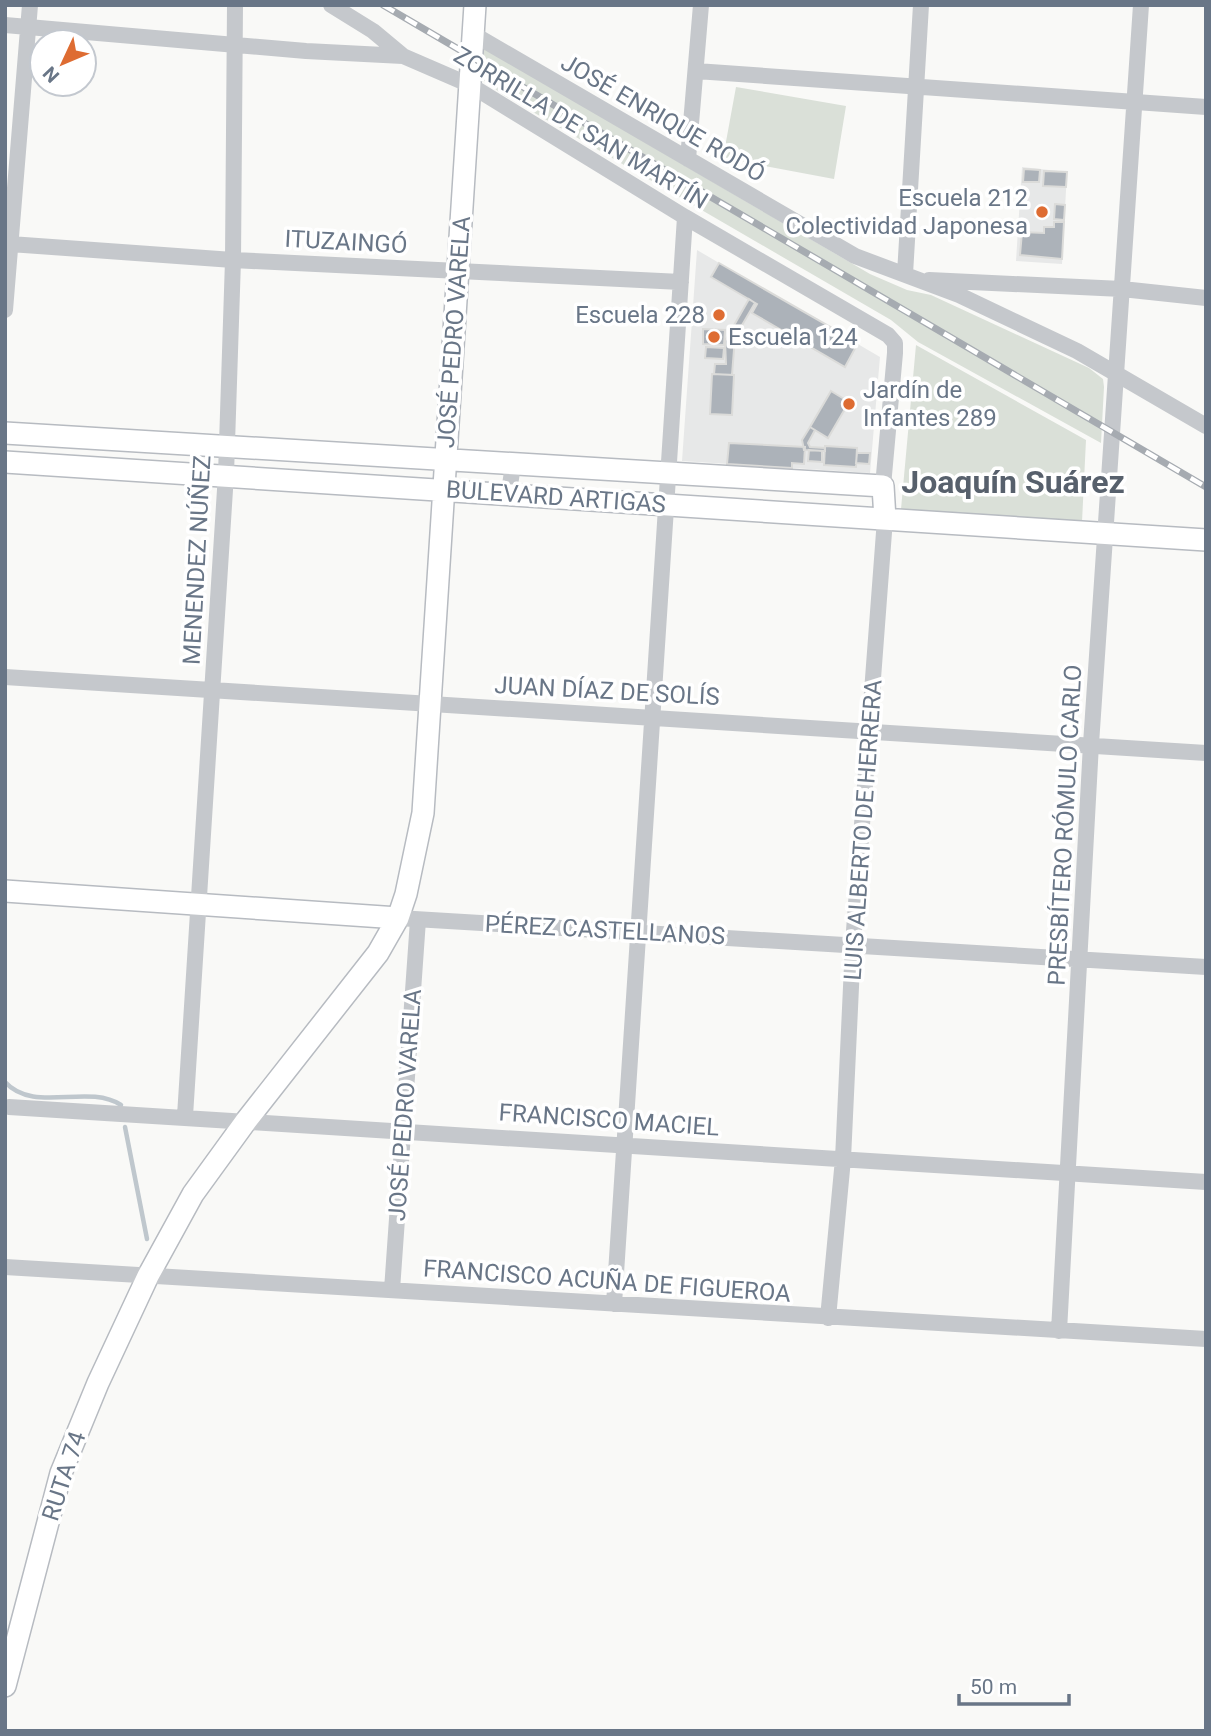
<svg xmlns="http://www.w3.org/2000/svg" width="1211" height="1736" viewBox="0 0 1211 1736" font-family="Roboto,sans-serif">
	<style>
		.built { fill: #e7e8e8 }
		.green { fill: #dae0d8 }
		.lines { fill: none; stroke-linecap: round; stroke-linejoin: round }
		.stream { stroke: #bfc7cd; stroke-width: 4.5 }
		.building { fill: #acb2b9; stroke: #dbdbd9; stroke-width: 2 }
		.secondary-casing { stroke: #b7bbc1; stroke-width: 24 }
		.street { stroke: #c5c8cc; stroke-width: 16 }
		.secondary { stroke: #fff; stroke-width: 21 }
		.rail-casing { stroke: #a6abb1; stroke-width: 7 }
		.rail { stroke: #fff; stroke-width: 4.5; stroke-dasharray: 13; stroke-linecap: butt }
		.poi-dot { fill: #de6c32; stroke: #fff; stroke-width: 2.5 }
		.labels { text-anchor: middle; stroke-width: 7; stroke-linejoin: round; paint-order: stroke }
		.street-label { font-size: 24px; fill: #697687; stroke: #fff }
		.poi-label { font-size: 24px; fill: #697687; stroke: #fff; text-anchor: end }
		.district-label { font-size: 32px; font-weight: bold; fill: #57606c; stroke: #fff }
	</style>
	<rect width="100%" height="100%" fill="#f9f9f7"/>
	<path class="built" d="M1022 167 1067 172 1062 264 1016 261Z
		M697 250 880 357 870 473 682 461Z"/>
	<path class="green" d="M484 48 870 274 907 290 931 295 1089 368 1103 379 1104 387 1101 443 918 342 891 320 502 94 481 78Z
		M736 87 846 106 834 179 723 158Z
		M916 345 1086 440 1082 522 901 509Z"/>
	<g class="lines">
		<path class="stream" d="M5 1082C34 1114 87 1083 121 1105
			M125 1127 147 1239"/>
	</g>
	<path class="building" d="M1024 169 1040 170 1039 182H1023Z
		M1044 171 1067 172 1066 187 1043 186Z
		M1055 204 1065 205 1064 220 1054 219Z
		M1054 222H1064L1062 259 1020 255 1022 232 1044 233V227H1054Z
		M719 263 858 343 845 367 752 313 757 304 711 277Z
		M749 299 755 303 735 337 732 375 714 374 715 364H726L725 341Z
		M703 329 725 330 724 345 703 344Z
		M706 347 724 348 723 359 705 358Z
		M712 374 734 375 732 415 710 414Z
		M831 391 849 402 828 438 810 427Z
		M810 427 815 430 808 443 810 447 825 448V451L804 450 802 440Z
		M729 443 805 447 804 464 792 463V468L727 464Z
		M825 446 857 448 856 467 824 465Z
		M809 450 822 451V462L808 461Z
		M857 453H870L869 464 856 463Z"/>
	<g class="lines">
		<g class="secondary-casing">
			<path id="secondary" d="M5 433 883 486 885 519
				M5 462 1206 540
				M5 891 398 918
				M5 1686 61 1473 98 1383 148 1276 193 1194 246 1121 378 953 398 918 406 894 423 813 475 5"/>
		</g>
		<path class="street" d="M331 5 373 31 403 56
			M5 25 306 51 403 56 470 85 685 217 888 335 895 343V353L883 486
			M473 34 855 256 959 295 1077 351 1206 426
			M696 71 1206 107
			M688 159 701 5
			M10 244 233 260 681 282
			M905 274 921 5
			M929 280 1122 289 1206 298
			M5 310 30 5
			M502 494 510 485 512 472 505 464
			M5 677 1206 753
			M398 918 1206 967
			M9 1107 1206 1182
			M185 1116 226 474 233 260 235 5
			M5 1267 1206 1339
			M392 1290 418 920
			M614 1304 685 217
			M828 1318 843 1159 853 944 885 519
			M1059 1331 1091 744 1141 5"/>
		<use href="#secondary" class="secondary"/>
		<g class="rail-casing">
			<path id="rail" d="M383 5 1206 487"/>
		</g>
		<use href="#rail" class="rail"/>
	</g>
	<g class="poi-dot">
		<circle cx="1042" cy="212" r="7"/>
		<circle cx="719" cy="315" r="7"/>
		<circle cx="714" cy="337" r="7"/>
		<circle cx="849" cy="404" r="7"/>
	</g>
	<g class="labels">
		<g class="street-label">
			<text transform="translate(663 118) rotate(30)" y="8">JOSÉ ENRIQUE RODÓ</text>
			<text transform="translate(581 128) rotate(31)" y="8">ZORRILLA DE SAN MARTÍN</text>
			<text transform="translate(346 242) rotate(3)" y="8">ITUZAINGÓ</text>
			<text transform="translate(454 332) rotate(-86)" y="8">JOSÉ PEDRO VARELA</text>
			<text transform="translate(556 497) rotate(4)" y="8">BULEVARD ARTIGAS</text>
			<text transform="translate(197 560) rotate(-87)" y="8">MENENDEZ NÚÑEZ</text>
			<text transform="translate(607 691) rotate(3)" y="8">JUAN DÍAZ DE SOLÍS</text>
			<text transform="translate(1065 825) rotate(-87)" y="8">PRESBÍTERO RÓMULO CARLO</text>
			<text transform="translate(863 830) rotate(-86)" y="8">LUIS ALBERTO DE HERRERA</text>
			<text transform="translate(605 930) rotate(3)" y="8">PÉREZ CASTELLANOS</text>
			<text transform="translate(405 1105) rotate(-86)" y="8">JOSÉ PEDRO VARELA</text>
			<text transform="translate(609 1120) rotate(4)" y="8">FRANCISCO MACIEL</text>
			<text transform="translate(607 1281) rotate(4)" y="8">FRANCISCO ACUÑA DE FIGUEROA</text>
			<text transform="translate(64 1476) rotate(-72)" y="8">RUTA 74</text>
		</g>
		<g class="poi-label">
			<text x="1028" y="206">Escuela 212<tspan x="1028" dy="28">Colectividad Japonesa</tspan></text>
			<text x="705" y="323">Escuela 228</text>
			<text x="728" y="345" text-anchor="start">Escuela 124</text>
			<text x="863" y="398" text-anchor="start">Jardín de<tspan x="863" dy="28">Infantes 289</tspan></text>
		</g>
		<g class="district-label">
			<text x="1013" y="493">Joaquín Suárez</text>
		</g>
	</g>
	<rect width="1211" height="1736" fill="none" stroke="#697687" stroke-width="14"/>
	<g transform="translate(63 63) rotate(226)"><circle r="33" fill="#ffffff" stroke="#c3c8cf" stroke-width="2"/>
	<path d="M0-5L12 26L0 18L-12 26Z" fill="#de6c32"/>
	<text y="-10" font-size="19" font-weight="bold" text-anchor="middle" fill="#697687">N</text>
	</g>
	<path d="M959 1694v10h110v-10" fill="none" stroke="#697687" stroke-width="3.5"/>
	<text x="970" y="1694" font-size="21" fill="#697687" stroke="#ffffff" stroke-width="5" paint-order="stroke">50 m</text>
</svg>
